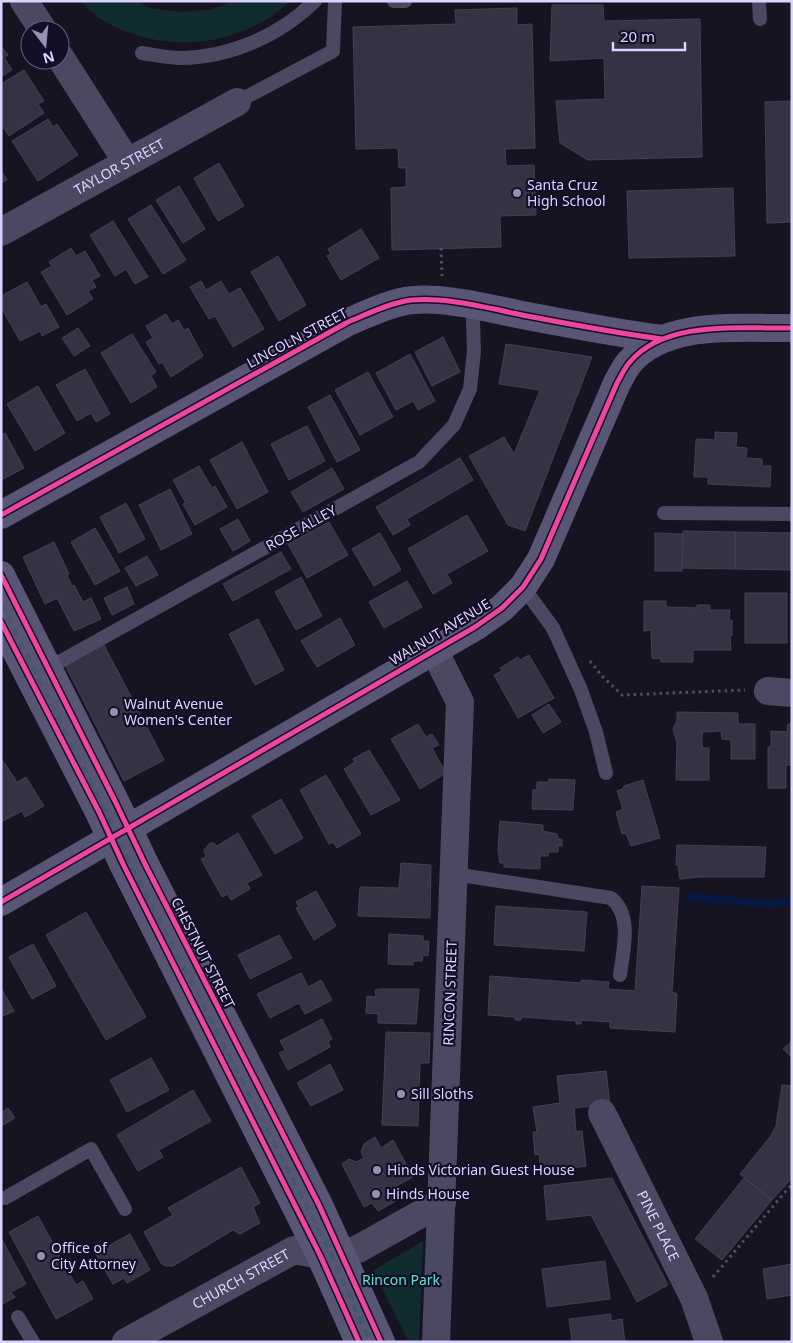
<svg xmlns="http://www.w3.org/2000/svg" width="793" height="1343" viewBox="0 0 793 1343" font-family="'Noto Sans',sans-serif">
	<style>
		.green { fill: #112c2f }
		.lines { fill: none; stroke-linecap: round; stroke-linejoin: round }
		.stream { stroke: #081944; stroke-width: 8 }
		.building { fill: #363243; stroke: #443f55 }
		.path { stroke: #465362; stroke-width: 3; stroke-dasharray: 2.5 4; stroke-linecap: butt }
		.lane { stroke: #4b4862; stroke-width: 14 }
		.street { stroke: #4b4862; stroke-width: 28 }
		.secondary { stroke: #595575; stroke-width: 28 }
		.rail { stroke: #44576c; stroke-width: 4; stroke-dasharray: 8 6; stroke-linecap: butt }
		.cycleway-casing { stroke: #140e27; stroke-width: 8 }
		.cycleway { stroke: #ed469a; stroke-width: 5 }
		.poi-dot { fill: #9791b1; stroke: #140e27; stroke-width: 2 }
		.labels { text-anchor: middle; stroke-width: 4.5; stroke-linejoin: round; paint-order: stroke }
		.street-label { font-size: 14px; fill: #dcd4ff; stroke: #140e27 }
		.poi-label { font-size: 14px; fill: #dcd4ff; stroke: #140e27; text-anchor: start }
		.park-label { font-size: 14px; fill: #59e6cd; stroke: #140e27 }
	</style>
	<rect width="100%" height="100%" fill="#171421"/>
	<path class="green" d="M80 1H137L150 8 181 12 213 9 232 1H291C250 37 200 50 147 38 130 34 112 27 98 17 92 12 86 6 80 1Z
		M423 1241 419 1342H409L373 1271Z"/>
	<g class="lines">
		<path class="stream" d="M690 897 771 904 792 901"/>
	</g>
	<path class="building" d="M552 5H603L604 21 700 19 702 157 588 160 560 143 556 101 605 99 604 58 550 61Z
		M517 8V25L532 24 535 148 505 149 506 166 534 165 536 215 500 216 501 247 392 250 391 188 406 187V168H399L398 148 356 149 353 27 456 24 455 10Z
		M1 46 8 55 4 57 12 70 1 77Z
		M24 70 44 101 38 104 44 113 9 136 1 124V84Z
		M792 101V222L767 223 765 102Z
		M48 119 53 127 57 124 78 155 38 181 12 141Z
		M219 163 244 206 218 221 194 178Z
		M1 170 7 180 1 183Z
		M179 186 205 229 183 243 156 200Z
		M733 188 735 256 629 258 627 191Z
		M151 205 186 260 163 274 128 219Z
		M113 221 148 277 135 284 126 269 115 276 90 235Z
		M361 229 379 258 341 280 327 256 331 254 328 249Z
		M71 248 76 256 85 251 100 276 92 280 96 287 88 291 93 299 67 315 41 272 52 266 49 262Z
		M278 256 306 305 279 321 251 272Z
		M201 281 206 290 221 281 229 294 240 288 264 329 233 347 215 316 209 319 190 287Z
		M27 282 41 307 46 304 59 327 42 336 40 331 20 341 1 307V296Z
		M166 314 172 324 178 320 184 330 188 328 203 356 171 377 162 362 159 364 146 342 153 338 146 326Z
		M78 328 90 346 74 356 62 338Z
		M132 334 156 372 151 376 157 387 131 403 101 353Z
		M443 337 460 372 432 386 415 352Z
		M506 344 592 357 525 531 508 525 469 456 504 437 514 454 540 390 499 384Z
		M410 354 435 401 418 410 413 401 396 410 376 373Z
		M85 369 110 414 96 422 91 413 77 421 56 385Z
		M368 372 393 417 360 435 335 390Z
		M38 386 65 433 35 451 7 404Z
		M330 395 360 450 337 462 308 407Z
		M307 426 325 461 289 480 271 444Z
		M715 432 737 433 736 447 747 448 746 458 762 459V466H771L770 487 708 484V477H694L696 439 715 440Z
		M5 433 24 468 1 480V435Z
		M242 442 268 492 237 509 210 460Z
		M460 458 473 480 407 519 410 525 393 535 376 507Z
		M199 466 212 488 215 486 227 507 195 525 183 504 186 503 173 480Z
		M332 468 344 489 303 512 291 492Z
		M170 489 192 534 161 550 139 505Z
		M126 503 145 539 119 553 100 517Z
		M467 515 488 551 447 574 452 583 433 594 408 549Z
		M238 519 250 541 233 551 220 529Z
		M329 522 348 555 307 578 288 544Z
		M95 528 120 571 95 585 71 542Z
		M683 531 735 532V569L682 568Z
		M735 532 792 533V570L735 569Z
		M380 533 401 570 374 586 352 549Z
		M655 533 683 534 682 571H655Z
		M54 542 69 574 67 575 72 586 74 585 83 602 91 598 101 619 74 631 57 598 45 604 23 557Z
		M281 552 291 569 233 601 223 584Z
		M147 556 158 575 136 586 125 568Z
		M301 577 322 616 296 630 275 592Z
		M407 581 422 607 384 628 369 602Z
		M127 587 134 604 112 615 104 598Z
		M745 593H787V643H745Z
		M644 601H666V607L697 608V605H710V610H730L729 620H732V636H730L731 650H693V662H661V659L652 658 651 630 644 631Z
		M340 618 355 645 317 667 301 641Z
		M258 619 284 670 255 685 229 634Z
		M103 643 164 760 124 781 64 663Z
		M529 655 554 698 518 718 494 675 502 671 500 668 518 657 520 660Z
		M549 704 561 722 543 733 532 715Z
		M677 712 738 713V724H755V759H731V740L722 739 721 731 702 732V748H709V780H676L677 743 673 729 677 720Z
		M418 724 426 737 432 734 439 745 432 748 446 773 420 789 391 739Z
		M788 724H792V765H786V788H768V747H771V731L787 732Z
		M369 750 400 800 371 815 344 769 355 762 353 759Z
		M1 758 17 782 26 777 44 806 25 817 22 811 1 822Z
		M326 775 361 834 337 848 333 842 329 844 300 790Z
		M549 779 575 780 573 810 532 809 533 790H537V782H549Z
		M643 780 660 838 631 846 626 833 622 834 616 812 623 809 617 791 623 789 624 786Z
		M281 799 303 838 275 854 252 816Z
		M500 821 543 825V831L557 834 558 839H562V846H558V852H549L548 856H540V869L504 867V863H500L498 849Z
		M238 833 262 875 247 883 250 889 231 900 228 894 222 897 201 859 206 857 204 850 210 843H214L217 846Z
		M677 845 766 847 764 877H699L680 879 678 865H676Z
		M401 863 431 865 430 918 358 916 360 887 399 888Z
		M642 886 679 888 672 992 677 994 675 1032 610 1028V1022L581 1020V1024H576V1021L522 1017 521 1020H515V1017L488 1015 490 976 581 983V980L609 982 608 989 635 991Z
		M316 891 336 926 314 940 296 908 299 907 296 902Z
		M496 906 587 912 584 951 494 945Z
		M86 912 146 1017 106 1040 46 935Z
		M389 934 423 936V941H429L428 956 423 955 422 961H413V965L388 964Z
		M279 935 292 958 250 979 238 955Z
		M33 944 56 986 32 999 9 957Z
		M301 973 308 987 321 980 332 1000 305 1014 299 1003 270 1018 257 994Z
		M1 988 14 1011 1 1017Z
		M381 989H419L416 1024 378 1023V1014L366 1013 367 996 376 997 375 990Z
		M322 1019 332 1039 328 1041 330 1047 288 1070 279 1053 285 1050 280 1041Z
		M386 1032 430 1033 429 1063H420L418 1126 382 1125Z
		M792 1041V1058L783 1049Z
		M151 1058 169 1090 127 1112 110 1080Z
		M330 1064 343 1090 311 1106 297 1083Z
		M606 1071 610 1104 574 1108 576 1132 582 1131 586 1166 541 1172 539 1154 535 1155 533 1132H537L533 1107 560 1103 557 1076Z
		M782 1085 792 1086V1178L772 1200 740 1174 770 1137 776 1126Z
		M193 1090 211 1121 159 1150 163 1157 138 1171 117 1135Z
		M8 1108 15 1118 1 1126V1113Z
		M375 1137 381 1148 393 1140 413 1177 389 1190 396 1201 378 1211 372 1203 364 1207 342 1164 349 1159 356 1162 364 1158 361 1152 364 1144Z
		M241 1167 260 1203 253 1207 260 1223 240 1234 233 1230 173 1266H165L161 1263 144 1232 173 1215 168 1208Z
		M612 1178 668 1285 637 1302 591 1215 547 1220 544 1186Z
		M744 1178 772 1200 722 1260 695 1239Z
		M38 1216 76 1285 83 1281 93 1299 56 1319 9 1232Z
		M130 1234 150 1270 127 1283 124 1278 113 1284 95 1253Z
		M1 1238 26 1284 11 1292 15 1297 1 1305Z
		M605 1261 610 1299 547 1307 542 1269Z
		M792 1264V1295L767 1299 763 1269Z
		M611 1314V1321L622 1319 625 1342H572L569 1319Z"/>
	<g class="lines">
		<path class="path" d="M441 248 442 276
			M590 661 602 676 622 695 745 690
			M713 1277 792 1184"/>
		<path class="lane" d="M394 1H405
			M759 1 760 19
			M142 53C155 55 168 58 181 58 231 57 279 36 315 1
			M237 102 333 51 335 1
			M664 513 792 514
			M523 587 553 628 581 690 596 732 606 773
			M44 668 61 661 419 462 454 425 470 389 474 351 473 321 476 306
			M454 874 611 898C633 916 623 950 620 975
			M5 1198 91 1149 125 1209
			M18 1317 33 1342"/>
		<g class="street">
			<path d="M24 1 43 30"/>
			<path d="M60 57 127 162"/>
			<path id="s1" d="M1 232 237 102"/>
			<path d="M434 650 460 702 436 1342"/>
			<path d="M768 691 792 693"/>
			<path id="s2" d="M602 1113 694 1298 709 1342"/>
			<path id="s3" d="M126 1342 294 1250 320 1255 342 1254 358 1249 442 1202"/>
		</g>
		<path class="secondary" d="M1 515 348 322C365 315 383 306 401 302 435 294 488 308 522 315 569 324 615 333 662 339
			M1 575 115 801 145 864 319 1205 381 1342
			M1 622 99 812 124 866 320 1255 359 1342
			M1 902 475 627 502 608 523 587 541 559 617 383C621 376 624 369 629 363 665 319 741 329 792 328"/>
		<path class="rail" d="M1 604 104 808 129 862 331 1253 370 1342"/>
		<g class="cycleway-casing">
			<path id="cycleway" d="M1 515 348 322C365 315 383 306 401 302 435 294 488 308 522 315 569 324 615 333 662 339
				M1 575 115 801 145 864 319 1205 381 1342
				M1 622 99 812 124 866 320 1255 359 1342
				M1 902 475 627 502 608 523 587 541 559 617 383C621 376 624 369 629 363 665 319 741 329 792 328"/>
		</g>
		<use href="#cycleway" class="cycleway"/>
	</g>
	<g class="poi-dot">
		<circle cx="517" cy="193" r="5"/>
		<circle cx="114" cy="712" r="5"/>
		<circle cx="401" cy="1094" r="5"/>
		<circle cx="377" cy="1170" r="5"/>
		<circle cx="376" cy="1194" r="5"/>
		<circle cx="41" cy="1256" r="5"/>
	</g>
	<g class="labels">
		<g class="street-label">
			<text dy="5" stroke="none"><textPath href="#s1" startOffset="135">TAYLOR STREET</textPath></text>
			<text transform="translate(297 338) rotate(-28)" y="5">LINCOLN STREET</text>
			<text transform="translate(301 528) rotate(-29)" y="5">ROSE ALLEY</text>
			<text transform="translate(440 632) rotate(-31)" y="5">WALNUT AVENUE</text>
			<text transform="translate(203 953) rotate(63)" y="5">CHESTNUT STREET</text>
			<text transform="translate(450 993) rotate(-88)" y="5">RINCON STREET</text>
			<text dy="5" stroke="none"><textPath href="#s2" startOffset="126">PINE PLACE</textPath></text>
			<text dy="5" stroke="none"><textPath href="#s3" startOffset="131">CHURCH STREET</textPath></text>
		</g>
		<g class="poi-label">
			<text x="527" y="190">Santa Cruz<tspan x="527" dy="16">High School</tspan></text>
			<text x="124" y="709">Walnut Avenue<tspan x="124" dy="16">Women's Center</tspan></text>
			<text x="411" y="1099">Sill Sloths</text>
			<text x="387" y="1175">Hinds Victorian Guest House</text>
			<text x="386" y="1199">Hinds House</text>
			<text x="51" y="1253">Office of<tspan x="51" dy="16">City Attorney</tspan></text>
		</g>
		<g class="park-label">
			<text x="401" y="1285">Rincon Park</text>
		</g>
	</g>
	<rect width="793" height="1343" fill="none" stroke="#dcd4ff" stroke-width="5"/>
	<g transform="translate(45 45) rotate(164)"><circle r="24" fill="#140e27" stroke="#645d7d"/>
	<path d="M0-4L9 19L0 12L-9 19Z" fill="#9791b1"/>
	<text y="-8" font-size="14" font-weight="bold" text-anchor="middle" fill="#dcd4ff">N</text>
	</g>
	<path d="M613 42v8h72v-8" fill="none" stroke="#dcd4ff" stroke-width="2.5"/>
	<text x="620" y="42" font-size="15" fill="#dcd4ff" stroke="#140e27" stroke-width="4" paint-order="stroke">20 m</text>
</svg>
